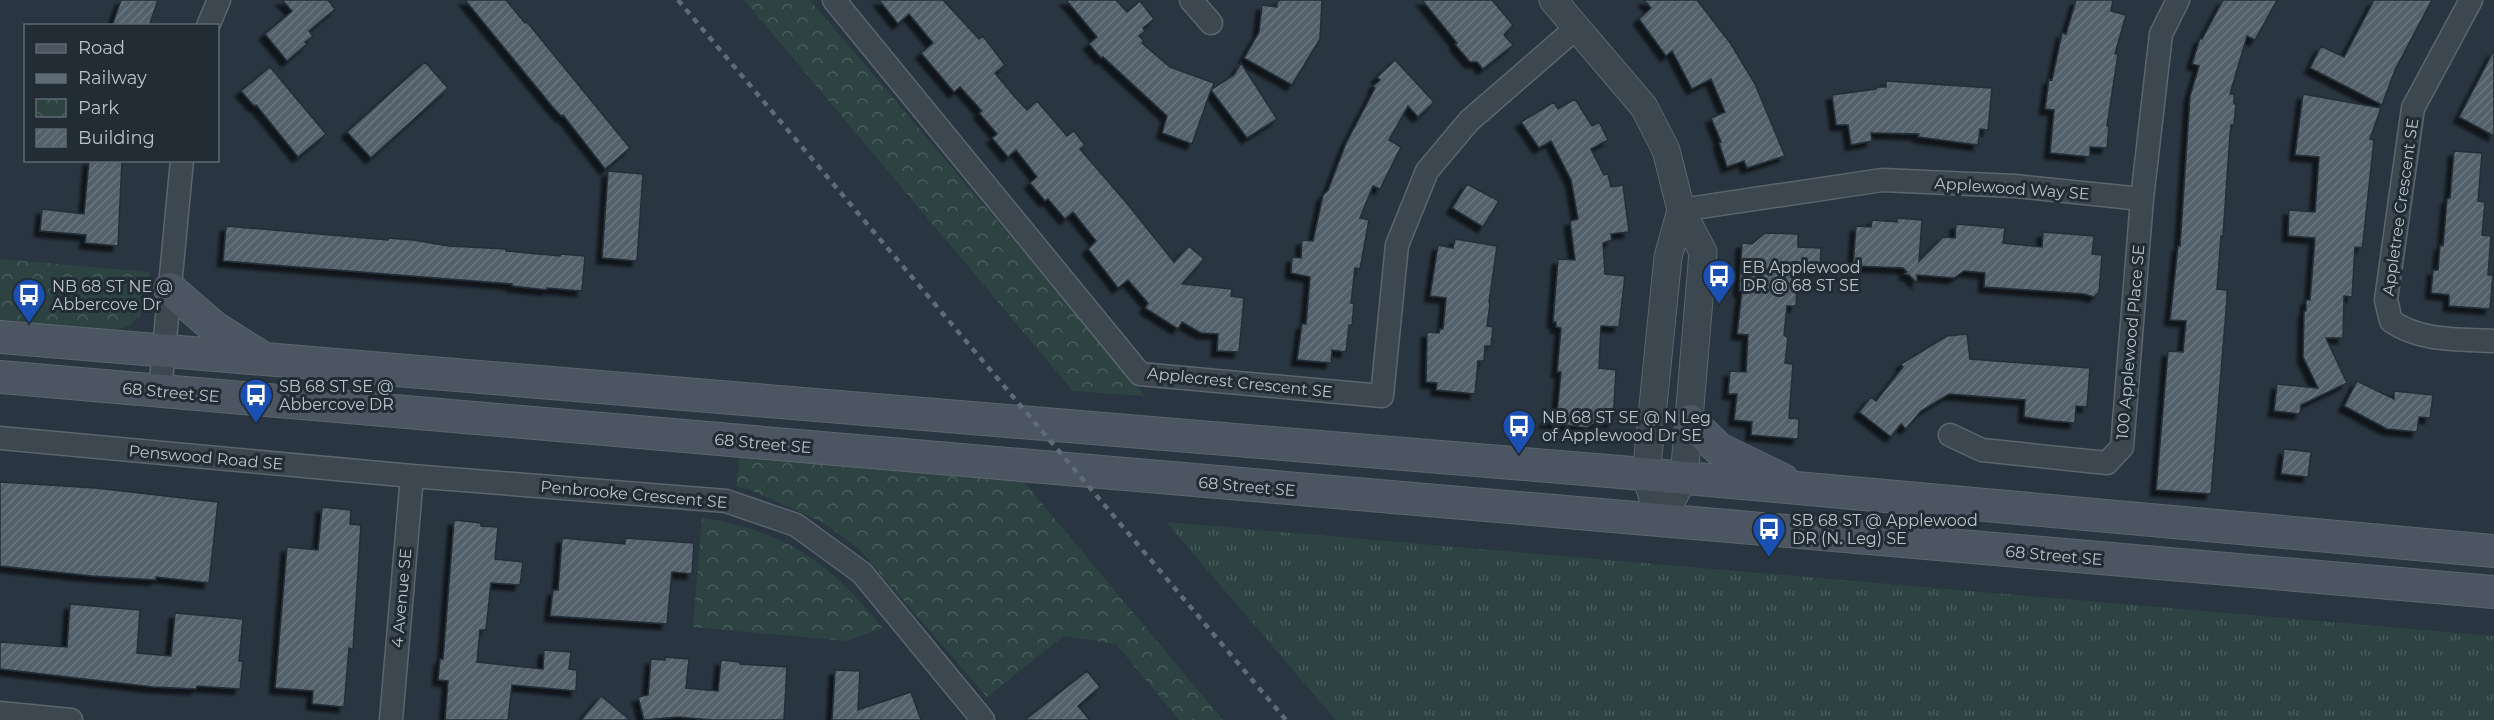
<svg xmlns="http://www.w3.org/2000/svg" width="2494" height="720" viewBox="0 0 2494 720" font-family="Montserrat,sans-serif">
	<style>
		.grass { fill: url(#grass-tufts) }
		.park { fill: url(#park-crowns) }
		.building { fill: url(#building-hatch); stroke: #232e37; stroke-width: 1.5; filter: url(#shadow) }
		.lines { fill: none; stroke-linecap: round; stroke-linejoin: round }
		.minor-casing { stroke: #5b656d; stroke-width: 25 }
		.tertiary-casing { stroke: #5b656d; stroke-width: 29 }
		.secondary-casing { stroke: #5b656d; stroke-width: 34 }
		.minor { stroke: #3d4750; stroke-width: 22 }
		.tertiary { stroke: #3d4750; stroke-width: 27 }
		.secondary { stroke: #4b5662; stroke-width: 32 }
		.rail { stroke: #5f6b76; stroke-width: 4.5; stroke-dasharray: 6 6; stroke-linecap: butt }
		.labels { text-anchor: middle; stroke-width: 6; stroke-linejoin: round; paint-order: stroke }
		.street-label { font-size: 16px; fill: #bac2ca; stroke: #212c35 }
		.poi-label { font-size: 16px; fill: #bac2ca; stroke: #212c35; text-anchor: start }
	</style>
	<defs>
		<pattern id="grass-tufts" width="24" height="20" patternUnits="userSpaceOnUse" patternTransform="scale(1.5)"><rect width="24" height="20" fill="#2c4342"/><path d="M3 7l-1-3M5 7V3M7 7l1-3M15 17l-1-3M17 17v-4M19 17l1-3" fill="none" stroke="#485c5c"/></pattern>
		<pattern id="park-crowns" width="20" height="18" patternUnits="userSpaceOnUse" patternTransform="scale(1.5)"><rect width="20" height="18" fill="#2c4342"/><path d="M2 6a3 3 0 1 1 6 0M12 15a3 3 0 1 1 6 0" fill="none" stroke="#485c5c"/></pattern>
		<pattern id="building-hatch" width="6" height="6" patternUnits="userSpaceOnUse" patternTransform="scale(1.5)"><rect width="6" height="6" fill="#52606a"/><path d="M-1 1l2-2M0 6l6-6M5 7l2-2" fill="none" stroke="#69757e"/></pattern>
		<filter id="shadow"><feDropShadow dx="-5.5" dy="5.5" stdDeviation="1.5" flood-color="#0009"/></filter>
	</defs>
	<rect width="100%" height="100%" fill="#293540"/>
	<path class="grass" d="M1166 522 2494 636V720H1336Z"/>
	<path class="park" d="M744 0H810L1145 396 1073 391Z
		M0 259 149 272C147 301 147 323 114 331L0 325Z
		M740 458 1024 482 1223 720H1179L1116 644 1064 636 987 697 859 549 822 522 752 491 736 486Z
		M702 518C784 530 832 563 882 628L848 641 693 627Z"/>
	<path class="building" d="M121 0H158L149 26H112Z
		M282 0H328L335 9 309 31 313 36 305 42 307 44 287 61 265 34 292 11Z
		M465 0H506L525 23 527 22 630 148 605 169 563 115 561 116 551 105Z
		M879 0H943L979 39 983 36 1005 65 995 73 1014 96 1027 110 1037 101 1067 136 1074 131 1085 145 1080 149 1125 201 1174 262 1189 246 1204 259 1182 284 1232 289 1231 296 1244 298 1239 352 1217 351 1218 334 1201 333 1182 322 1178 329 1145 308 1148 303 1128 280 1118 288 1088 249 1096 241 1073 212 1065 219 1048 199 1045 201 1030 183 1037 177 1016 150 1008 157 992 138 997 134 979 113 982 111 960 87 954 92 921 53 933 43 909 14 898 24Z
		M1066 0H1116L1127 12 1140 1 1154 19 1143 28 1145 31 1139 36 1144 41 1142 43 1170 67 1214 83 1212 89 1234 75 1241 63 1277 119 1247 138 1211 90 1192 144 1162 133 1167 116 1103 57 1101 58 1089 44 1097 37Z
		M1280 0H1322L1320 39 1292 85 1244 58 1259 32 1262 5 1277 7V2Z
		M1422 0H1492L1513 25 1504 35 1513 45 1483 69 1477 62H1470L1458 48 1455 44 1457 43Z
		M1644 0H1697L1731 44 1755 84 1785 156 1747 168 1744 161 1727 167 1719 143 1721 142 1711 118 1725 112 1711 79 1692 89 1672 51 1666 56 1639 19 1651 8Z
		M2076 0H2113L2111 11 2126 15 2115 54H2118L2107 126H2109L2107 148 2090 147V157L2050 153 2054 110 2045 109 2049 79 2052 80 2062 33 2066 34Z
		M2223 0H2277L2255 40 2247 36 2230 94H2234V104H2236L2234 125H2231L2230 135 2223 236H2221L2217 289 2227 290V299L2211 494 2156 490 2168 351 2183 352 2186 321 2170 320 2178 246H2180L2190 96 2199 66 2192 64 2200 38 2202 39Z
		M2374 0H2432L2395 70 2382 105 2310 68 2321 46 2344 57Z
		M2494 50V136L2459 117Z
		M1395 60 1434 102 1418 117 1408 106 1389 140 1401 147 1380 189 1373 186 1360 218 1369 220 1360 269 1355 268 1351 303 1354 304 1352 325H1349L1346 352 1332 350 1331 363 1297 360 1302 324H1306L1310 277 1291 273 1292 257 1301 258 1302 240 1313 241 1323 195 1328 190 1346 143 1375 88 1373 86 1380 80 1377 77Z
		M425 62 448 88 371 158 347 132Z
		M270 67 326 134 298 157 256 105 254 106 241 91Z
		M1886 81 1992 88 1988 130 1980 129 1978 145 1918 137 1919 134 1871 133 1872 141 1851 145 1848 125H1836L1832 95 1876 89 1877 87H1886Z
		M2303 94 2381 108 2370 139 2374 140 2363 242 2362 248 2355 247 2352 297 2344 296 2343 338H2326L2347 383 2301 405 2300 414 2274 411 2277 384 2318 388 2303 357 2304 311H2306V300H2310L2315 238 2288 236 2289 210 2315 212 2319 157 2295 155Z
		M1575 99 1592 126 1599 122 1608 140 1591 149 1604 175 1608 174 1611 187 1623 185 1629 232 1611 234 1612 240 1603 243 1605 274 1625 276 1619 327 1601 326 1599 368 1616 370 1613 422 1598 421 1587 428 1544 422 1557 413 1561 372H1557L1561 328 1556 327V322H1553L1558 259 1575 260 1570 221 1578 219 1571 180 1551 141 1539 148 1521 122 1554 102 1558 109Z
		M2454 151 2482 153 2478 201 2485 202 2482 235 2491 236 2488 275H2493L2490 309 2449 306V295L2431 293 2433 270H2438L2440 245 2443 246 2447 199 2450 198Z
		M89 160H122L118 246 85 243 86 235 40 231 42 209 84 214Z
		M608 171 643 174 637 261 602 258Z
		M1467 184 1499 201 1483 227 1452 208Z
		M1897 218 1922 220 1919 261 1943 237 1955 238 1956 224 2005 228 2003 243 2042 247 2043 232 2094 236 2092 254 2102 255 2099 292 2094 297 2084 294 1984 287 1985 273 1964 271 1954 278 1917 275V283L1909 275 1904 274 1907 272 1903 268 1853 266 1856 226 1871 227 1872 220 1897 222Z
		M226 226 388 240V238L413 240 449 246 506 249V251L560 256V254L585 256 582 291 547 288V290L512 286V284L223 261Z
		M1765 233 1798 234V247L1821 248 1820 270 1798 269 1796 306H1787L1784 335 1788 338 1785 363 1793 364 1789 418 1799 419 1798 439 1751 435 1752 422 1734 420 1737 394H1728L1730 371 1746 372 1748 335 1737 334 1742 291H1739L1742 243 1752 244Z
		M1455 239 1497 246 1489 302 1490 304 1487 326 1493 327 1491 346H1485L1484 361H1478L1475 394 1436 390 1437 383 1426 382 1427 332 1439 333 1440 329H1443L1446 298 1430 296 1438 245 1453 248Z
		M1967 334 1970 359 2090 368 2087 407 2076 406 2075 423 2052 421 2024 417 2025 400 1949 394 1921 411 1906 429 1901 424 1891 437 1859 412 1871 397 1876 401 1903 367 1901 364 1947 336Z
		M2357 381 2394 399V391L2433 395 2430 418 2419 417 2417 432 2387 429 2344 406Z
		M2284 449 2311 452 2308 477 2281 474Z
		M0 482 96 488 218 502 209 583 156 577V580L92 576 0 566Z
		M322 507 351 510 350 524 361 525 353 649 349 648 344 707 312 704 313 691 275 688 287 547 318 550Z
		M454 520 481 523V526L498 527 495 559 523 562 520 585 491 583 486 630H480L477 662 543 669 544 650 571 652 569 669 577 670 576 691 512 685 508 720H445L448 681 438 680 440 659H443Z
		M562 538 625 544V538L694 543 692 574 672 572 667 624 550 616 553 590H558Z
		M70 604 140 610 137 653 171 656 175 613 243 619 239 661H243L240 689 197 686 196 689 153 687 0 669V642L67 647Z
		M665 657 689 659 686 688 718 691 721 660 740 662V664L787 667 784 720H712L678 717 644 720 638 697 648 695 651 659 665 660Z
		M835 670 860 671 858 710 911 692 921 720H832Z
		M1087 671 1100 687 1078 706 1090 720H1025Z
		M601 696 630 720H581Z"/>
	<g class="lines">
		<g class="minor-casing">
			<path id="minor" d="M834 0 1140 374 1382 396 1397 245 1427 171 1469 121 1576 28
				M1191 0 1211 23
				M2471 0 2413 108 2386 300 2391 321C2421 342 2459 339 2494 341
				M208 26 219 0
				M1681 210 1882 180 2015 186 2142 199
				M160 391 182 160
				M1950 435 1982 450 2107 463 2122 447 2142 199 2161 34 2178 0
				M0 438 412 476 726 501 796 525 862 573 983 720
				M0 713 71 720
				M391 720 412 476"/>
		</g>
		<g class="tertiary-casing">
			<path id="tertiary" d="M1553 0 1644 107 1666 150 1681 210 1703 252 1684 478 1660 521
				M1660 521 1646 475 1668 257 1681 210"/>
		</g>
		<g class="secondary-casing">
			<path id="secondary" d="M170 289 215 328 258 355
				M0 337 1620 472 2494 551
				M0 377 2494 592
				M1690 421 1719 449 1783 480"/>
		</g>
		<use href="#minor" class="minor"/>
		<use href="#tertiary" class="tertiary"/>
		<use href="#secondary" class="secondary"/>
		<path class="rail" d="M678 0 1286 720"/>
	</g>
	<defs>
		<g id="bus-pin" transform="scale(1.725)"><path d="M0 17L-7.5 6A9.5 9.5 0 1 1 7.5 6Z" fill="#1a4fb4" stroke="#212c35"/><path d="M-5-6H5V4H4V6H2V4H-2V6H-4V4H-5ZM-3.5-4V0h7V-4ZM-3.5 1.2v1.5H-2V1.2ZM2 1.2v1.5H3.5V1.2Z" fill="#fff"/></g>
	</defs>
	<g fill-rule="evenodd">
		<use href="#bus-pin" x="1719" y="276"/>
		<use href="#bus-pin" x="29" y="295"/>
		<use href="#bus-pin" x="256" y="395"/>
		<use href="#bus-pin" x="1519" y="426"/>
		<use href="#bus-pin" x="1769" y="529"/>
	</g>
	<g class="labels">
		<g class="street-label">
			<text transform="translate(2012 188) rotate(4)" y="6">Applewood Way SE</text>
			<text transform="translate(2400 207) rotate(-82)" y="6">Appletree Crescent SE</text>
			<text transform="translate(2130 342) rotate(-85)" y="6">100 Applewood Place SE</text>
			<text transform="translate(1240 382) rotate(6)" y="6">Applecrest Crescent SE</text>
			<text transform="translate(171 392) rotate(5)" y="6">68 Street SE</text>
			<text transform="translate(763 443) rotate(5)" y="6">68 Street SE</text>
			<text transform="translate(206 457) rotate(5)" y="6">Penswood Road SE</text>
			<text transform="translate(1247 486) rotate(5)" y="6">68 Street SE</text>
			<text transform="translate(634 494) rotate(5)" y="6">Penbrooke Crescent SE</text>
			<text transform="translate(2054 555) rotate(5)" y="6">68 Street SE</text>
			<text transform="translate(401 598) rotate(-85)" y="6">4 Avenue SE</text>
		</g>
		<g class="poi-label">
			<text x="1742" y="273">EB Applewood<tspan x="1742" dy="18">DR @ 68 ST SE</tspan></text>
			<text x="52" y="292">NB 68 ST NE @<tspan x="52" dy="18">Abbercove Dr</tspan></text>
			<text x="279" y="392">SB 68 ST SE @<tspan x="279" dy="18">Abbercove DR</tspan></text>
			<text x="1542" y="423">NB 68 ST SE @ N Leg<tspan x="1542" dy="18">of Applewood Dr SE</tspan></text>
			<text x="1792" y="526">SB 68 ST @ Applewood<tspan x="1792" dy="18">DR (N. Leg) SE</tspan></text>
		</g>
	</g>
	<rect x="24" y="24" width="195" height="138" fill="#212c35" stroke="#5e6871" stroke-width="1.5"/>
	<rect x="36" y="44" width="30" height="9" fill="#4b5662" stroke="#5e6871" stroke-width="1.5"/>
	<text x="78" y="54" font-size="18" fill="#bac2ca">Road</text>
	<rect x="36" y="74" width="30" height="9" fill="#5f6b76" stroke="#5e6871" stroke-width="1.5"/>
	<text x="78" y="84" font-size="18" fill="#bac2ca">Railway</text>
	<rect x="36" y="99" width="30" height="18" fill="url(#park-crowns)" stroke="#5e6871" stroke-width="1.5"/>
	<text x="78" y="114" font-size="18" fill="#bac2ca">Park</text>
	<rect x="36" y="129" width="30" height="18" fill="url(#building-hatch)" stroke="#5e6871" stroke-width="1.5"/>
	<text x="78" y="144" font-size="18" fill="#bac2ca">Building</text>
</svg>
